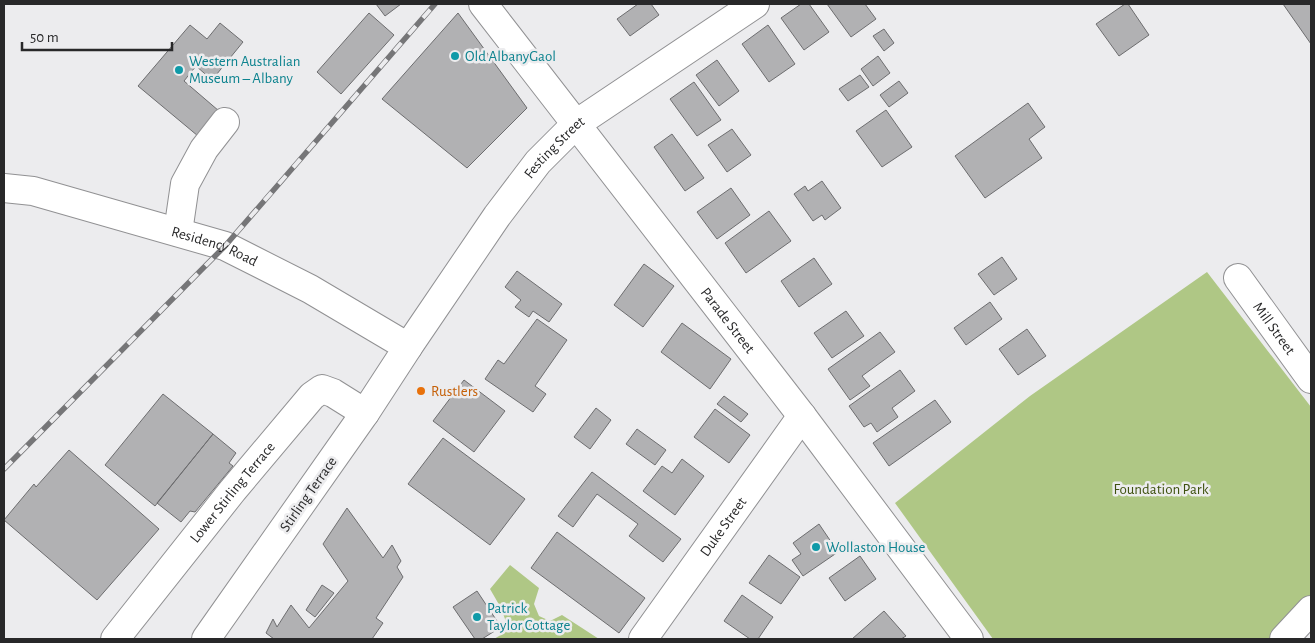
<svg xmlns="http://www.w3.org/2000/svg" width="1315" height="643" viewBox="0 0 1315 643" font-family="'Alegreya Sans',sans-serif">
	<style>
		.green { fill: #afc785 }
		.building { fill: #b1b1b3; stroke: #6d6d6f }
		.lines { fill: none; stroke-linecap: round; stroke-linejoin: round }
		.minor-casing { stroke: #919193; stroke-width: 30 }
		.major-casing { stroke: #919193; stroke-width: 30 }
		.minor { stroke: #fff; stroke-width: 28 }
		.major { stroke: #fff; stroke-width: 28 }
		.rail-casing { stroke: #767678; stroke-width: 5.5 }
		.rail { stroke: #ececee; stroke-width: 4; stroke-dasharray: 11; stroke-linecap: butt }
		.culture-dot { fill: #0f9aa8; stroke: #ececee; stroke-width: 2 }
		.food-dot { fill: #e8710a; stroke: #ececee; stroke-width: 2 }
		.labels { text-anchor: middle; stroke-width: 5; stroke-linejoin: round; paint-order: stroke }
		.culture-label { font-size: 15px; fill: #0d838f; stroke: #ececee; text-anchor: start }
		.street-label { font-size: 15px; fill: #282829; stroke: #ececee }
		.food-label { font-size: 15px; fill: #c56008; stroke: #ececee; text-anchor: start }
		.park-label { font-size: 15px; fill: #3e510f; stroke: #ececee }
	</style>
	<rect width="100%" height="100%" fill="#ececee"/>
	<path class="green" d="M1207 272 1311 407V594L1270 639H993L895 503 1030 396Z
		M510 565 539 588 534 604 539 616 550 621 562 615 599 639H494L509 630 501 608 490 589Z"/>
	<path class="building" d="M376 4H401L385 16Z
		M638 4H651L659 15 630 36 617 19Z
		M801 4H809L829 32 804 50 781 18Z
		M827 4H865L876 19 851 37Z
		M1125 4H1128L1149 35 1119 56 1096 24Z
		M1283 4H1311V44Z
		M369 13 394 35 341 94 317 72Z
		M458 13 527 108 467 168 382 99Z
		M220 23 243 42 212 80 196 66 184 81 219 111 198 136 138 86 190 25 207 39Z
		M768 25 795 64 769 82 742 44Z
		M884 29 894 43 884 51 873 36Z
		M878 56 890 73 873 86 861 69Z
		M717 60 739 91 719 106 696 75Z
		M860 75 869 87 848 101 839 89Z
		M899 81 908 93 889 107 880 95Z
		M694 82 721 120 697 136 670 99Z
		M1028 103 1045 127 1029 139 1042 158 985 198 955 156Z
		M886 110 912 147 882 167 856 131Z
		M732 129 751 155 727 172 708 145Z
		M672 134 704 178 685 191 654 147Z
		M822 181 841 208 825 220 822 215 813 221 794 194 805 186 808 191Z
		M731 188 750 215 717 239 697 212Z
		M769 211 791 241 746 273 725 243Z
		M1002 257 1017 279 994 295 978 274Z
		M814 258 832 284 799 307 781 281Z
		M644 264 674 286 643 327 614 305Z
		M517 271 562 304 549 322 533 311 529 317 515 307 521 300 505 287Z
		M990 302 1002 319 966 345 954 328Z
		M846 311 864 336 832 358 814 333Z
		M537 319 567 340 535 386 546 394 533 412 485 379 498 360 504 364Z
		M682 323 731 359 710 389 661 352Z
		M1027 329 1046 356 1018 375 999 349Z
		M880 332 895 352 862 376 870 386 850 400 828 369Z
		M900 370 915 391 892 408 898 417 877 432 871 423 864 427 849 406Z
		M464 380 505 411 474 452 433 421Z
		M163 394 213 434 155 506 105 465Z
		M724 396 748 414 741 422 717 404Z
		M935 400 951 422 889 466 873 443Z
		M596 408 611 420 590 449 574 437Z
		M715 409 750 435 729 463 694 437Z
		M637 429 666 450 655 465 626 444Z
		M213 434 236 453 229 463 233 466 195 512 190 511 181 522 157 503Z
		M443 438 525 499 490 545 408 484Z
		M69 450 159 529 97 600 4 520 34 484 36 487Z
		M682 459 704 476 675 515 643 491 662 466 672 473Z
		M592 472 681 539 663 562 629 536 638 524 597 494 573 527 558 516Z
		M347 508 383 558 392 545 401 561 397 567 403 577 376 618 383 623 372 639H274L266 633 273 619 277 627 291 605 309 628 348 581 323 544Z
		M819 524 838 552 803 576 792 560 801 554 793 543Z
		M557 532 645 598 619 633 531 568Z
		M769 555 800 577 781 604 749 583Z
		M860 556 876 579 845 601 829 578Z
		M322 585 334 593 315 617 306 610Z
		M477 591 501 627 482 639H475L453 607Z
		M742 595 773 617 758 639H750L724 621Z
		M884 611 906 636 901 639H852Z"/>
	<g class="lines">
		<g class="minor-casing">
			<g id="minor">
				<path id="s1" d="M483 4 802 416 969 639"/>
				<path d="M178 232 185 184 204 149 225 122"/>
				<path id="s2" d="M1238 278 1311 379"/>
				<path id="s3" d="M408 347 497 216 538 162 576 124 755 4"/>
				<path id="s4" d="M115 639 233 490 312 396 322 389 333 393 365 413"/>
				<path id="s5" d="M643 639 802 416"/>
				<path d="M1284 639 1311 610"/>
			</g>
		</g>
		<g class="major-casing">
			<g id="major">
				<path id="s6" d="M4 188 33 191 225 246 310 289 408 347 365 413 206 639"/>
			</g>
		</g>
		<use href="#minor" class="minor"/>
		<use href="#major" class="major"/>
		<g class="rail-casing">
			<path id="rail" d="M4 469 225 246 435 4"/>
		</g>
		<use href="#rail" class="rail"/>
	</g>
	<g class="culture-dot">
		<circle cx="455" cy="56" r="5"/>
		<circle cx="179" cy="70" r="5"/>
		<circle cx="816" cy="547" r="5"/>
		<circle cx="477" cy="617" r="5"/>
	</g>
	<circle class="food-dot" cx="421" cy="391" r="5"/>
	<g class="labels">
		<g class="culture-label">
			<text x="465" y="61">Old AlbanyGaol</text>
			<text x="189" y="66">Western Australian<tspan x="189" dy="17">Museum – Albany</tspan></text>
			<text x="826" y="552">Wollaston House</text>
			<text x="487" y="613">Patrick<tspan x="487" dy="17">Taylor Cottage</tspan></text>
		</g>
		<g class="street-label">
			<text dy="5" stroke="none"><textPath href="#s3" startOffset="248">Festing Street</textPath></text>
			<text dy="5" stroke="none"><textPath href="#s6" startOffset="219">Residency Road</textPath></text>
			<text dy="5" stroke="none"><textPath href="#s1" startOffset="400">Parade Street</textPath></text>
			<text dy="5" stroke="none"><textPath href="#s2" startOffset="62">Mill Street</textPath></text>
			<text dy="5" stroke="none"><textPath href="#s4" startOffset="188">Lower Stirling Terrace</textPath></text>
			<text transform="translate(308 494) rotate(-55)" y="5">Stirling Terrace</text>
			<text dy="5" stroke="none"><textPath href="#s5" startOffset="138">Duke Street</textPath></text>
		</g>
		<g class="food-label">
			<text x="431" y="396">Rustlers</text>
		</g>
		<g class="park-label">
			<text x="1161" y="494">Foundation Park</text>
		</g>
	</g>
	<rect width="1315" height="643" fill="none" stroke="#282829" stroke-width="10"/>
	<path d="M22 42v8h150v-8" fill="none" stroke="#282829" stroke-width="2.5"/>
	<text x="30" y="42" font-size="15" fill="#282829" stroke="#ececee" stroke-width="4" paint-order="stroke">50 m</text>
</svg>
